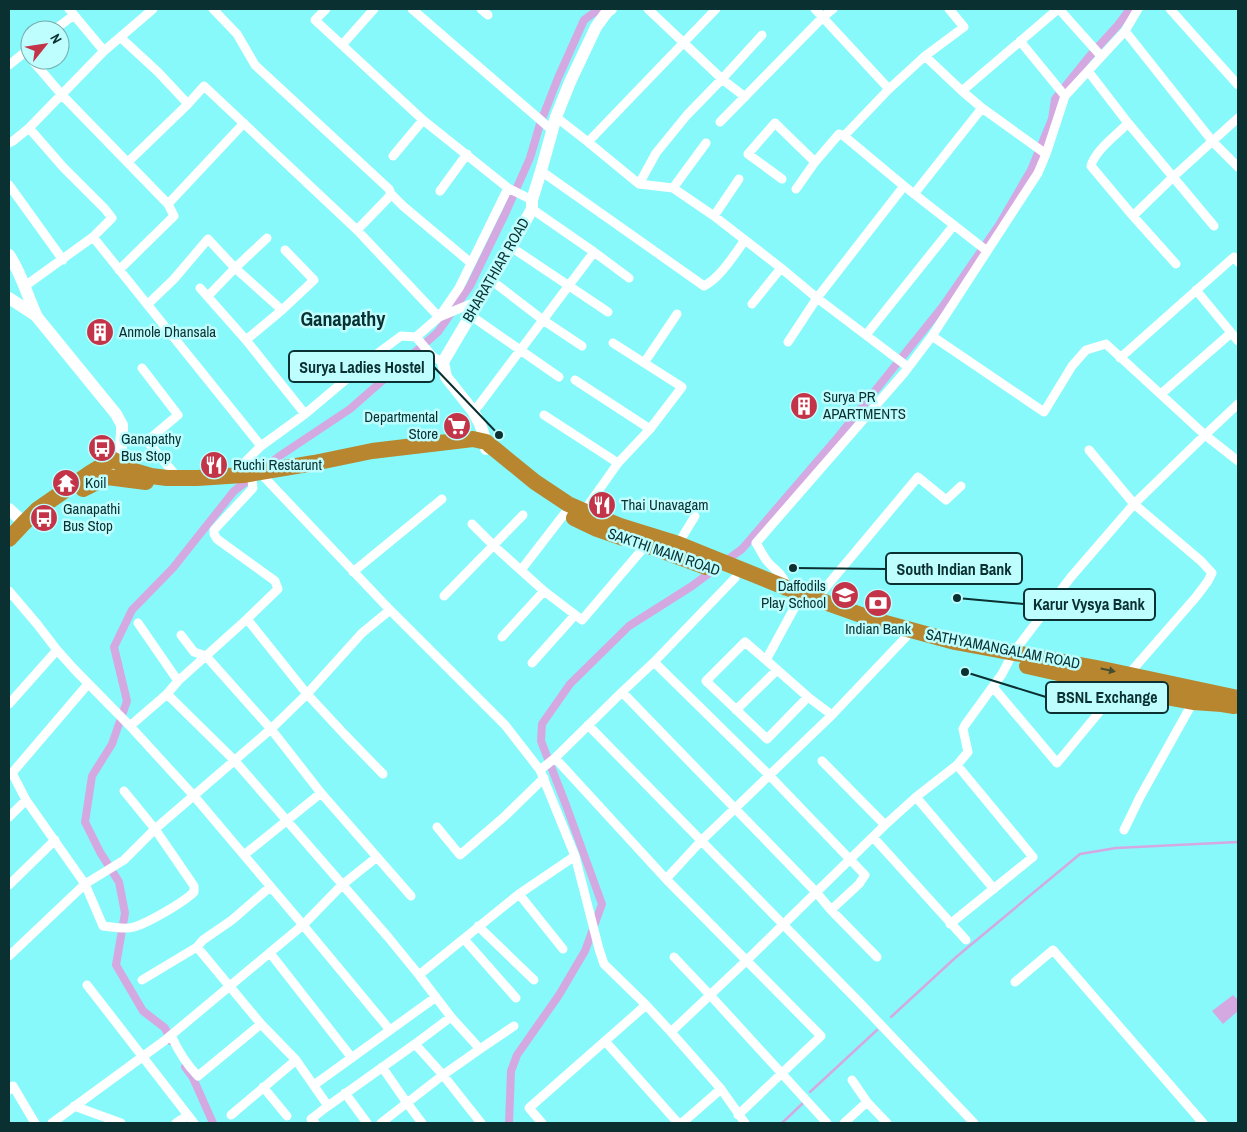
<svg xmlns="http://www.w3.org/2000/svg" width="1247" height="1132" viewBox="0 0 1247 1132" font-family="'Archivo Narrow',sans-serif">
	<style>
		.water { fill: #d4a9e2 }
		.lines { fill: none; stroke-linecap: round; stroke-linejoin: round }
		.stream { stroke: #d4a9e2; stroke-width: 2.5 }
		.canal { stroke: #d4a9e2; stroke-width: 8 }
		.street { stroke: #fff; stroke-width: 9 }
		.secondary { stroke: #fff; stroke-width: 12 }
		.highway { stroke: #b8862f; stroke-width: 16 }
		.oneway { fill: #474e30 }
		.labels { text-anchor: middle; stroke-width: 5; stroke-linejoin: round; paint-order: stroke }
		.street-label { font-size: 15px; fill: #0a3031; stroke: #bffeff }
		.poi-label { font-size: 15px; fill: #0a3031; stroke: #bffeff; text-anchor: start }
		.district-label { font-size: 20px; font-weight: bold; fill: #0a3031; stroke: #bffeff }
		.leader { fill: none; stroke: #0a3031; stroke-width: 2 }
		.callout-dot { fill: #0a3031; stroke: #bffeff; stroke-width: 2 }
		.callout { fill: #bffeff; stroke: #0a3031; stroke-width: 2 }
		.callout-label { font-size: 16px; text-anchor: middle; font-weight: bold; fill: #0a3031 }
	</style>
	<rect width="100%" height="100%" fill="#87f9fb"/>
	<path class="water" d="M1233 995 1238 1000V1011L1223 1024 1212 1011Z"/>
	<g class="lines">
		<path class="stream" d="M891 1017 955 958 1080 854 1116 848 1238 842
			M810 1092 877 1030
			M782 1123 803 1103"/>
		<path class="canal" d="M264 468 281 455 350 409 438 332 470 286 506 212 530 158 540 124 558 78 584 20 599 9
			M171 1041 165 1028 143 1011 116 965 125 913 119 882 100 852 85 822 92 776 112 744 127 701 114 647 132 610 173 568 234 491 251 478
			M185 1067 193 1078 213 1123
			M509 1123 511 1071 517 1055 559 995 585 951 602 904 566 805 541 741 542 724 570 684 629 626 692 586 742 549 838 437 943 306 999 225 1031 170 1052 119 1055 99 1088 58 1118 25 1130 9"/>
		<path class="street" d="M69 9 104 51
			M213 9 237 34 255 65 389 189 391 194 388 198 357 230 439 317 478 301
			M326 9 315 20 423 120 508 188 532 200
			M412 9 552 130
			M481 9 488 15
			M648 9 722 79 745 97
			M815 9 889 89 844 136 904 186 987 251
			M1059 9 1101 56
			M1170 9 1238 85
			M54 30 74 15
			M1125 31 1213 142 1238 167
			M120 37 158 72 188 104
			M1020 41 1065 96
			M342 45 374 9
			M925 56 962 91 982 108 1046 154
			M32 60 62 95 168 204 174 216 119 270
			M9 65 30 48
			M1088 71 1128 123 1214 226
			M889 89 925 56 964 27 949 9
			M962 91 1058 9
			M556 117 588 142 639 184 673 188 714 216 781 268 817 298 908 367
			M720 122 823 17 833 9
			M1128 123C1117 135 1095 150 1091 166L1133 216 1176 264
			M29 128 63 167 105 209 112 218 93 237
			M588 142 716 9
			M9 143 13 141 29 128 104 51 153 9
			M393 156 423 120
			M128 162 188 104 204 86 357 230
			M541 171 704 286C720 278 734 255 745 240
			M782 179 748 154 775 123 815 162
			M639 184 656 153 687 115 722 79 762 35
			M9 185 63 260
			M673 188 706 143
			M796 189 815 162 839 134 844 136
			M440 191 467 154
			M391 194 403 206 471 263
			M914 194 982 108
			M168 204 244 123
			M532 209 594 252 629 278
			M714 216 739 179
			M1133 216 1173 177 1238 118
			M511 247 608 312
			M491 280 543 320 582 346
			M25 286 93 237 261 446 305 414 374 356 401 336 416 337 433 357 443 362
			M200 288 246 340 305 414
			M1196 290 1238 341
			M208 296 235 268 267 238
			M148 304 174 279 208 239 235 268 282 310
			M752 304 781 268
			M470 315 559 377
			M866 335 954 225
			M932 336 1044 412 1072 366 1086 350 1106 344 1205 435 1238 404
			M416 337 439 317 459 288 508 188
			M246 340 282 310 314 280 285 250
			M788 342 817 298 904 186
			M1120 358 1234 257 1238 262
			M644 363 677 314
			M142 368 178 415 147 441 178 478
			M575 380 650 429
			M1161 394 1231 333
			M473 411 479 405 594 252
			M544 415 618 463
			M1089 450 1134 504 1201 561 1212 573 1208 581 1196 597 1128 675
			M231 476 261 446
			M265 478 390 610 505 725 540 770 575 856 599 949 604 964 646 1005 671 1032 721 1089 745 1123
			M584 511 618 463 650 429 682 387 613 343
			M472 524 494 546 544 591 582 620 646 545
			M678 544 695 516
			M521 570 565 513
			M353 572 442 499
			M787 587C783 573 776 572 767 561 763 556 760 549 756 543L904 373 932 336 1038 173 1046 154 1065 96 1125 31 1138 9
			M9 591 37 624 57 650 75 670 130 726 194 796 303 925 164 1041 52 1123
			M444 596 523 515
			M816 599 918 477 946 500 961 486
			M797 603 766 660 808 697 832 715
			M247 619 307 694 345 735 383 774
			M138 623 178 681
			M181 635 194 652 206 656 271 729 321 793 411 896
			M502 637 544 591
			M766 660 745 642 706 681 767 739 808 697
			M654 662 769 775 865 875 859 884 831 910
			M532 663 575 615
			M993 687 1057 763 1120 687
			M622 692 816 892 831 910 877 957
			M167 694 235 761 388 937 419 975 451 1017 480 1049 443 1075 381 1123
			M9 704 57 650
			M736 710 777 670
			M588 725 861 1004 974 1123
			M130 726 167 694 178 681 247 619 278 589 275 581 217 539 214 534V530L253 488 252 480
			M555 758 666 879 821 1036 738 1115
			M822 761 885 825
			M540 770 555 758 622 692 654 662 735 578
			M124 791 155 829 194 886V892C184 902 148 923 134 927 125 930 112 927 103 926L85 884 124 860 155 829 271 729 307 694 362 633 390 610
			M916 797 994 889
			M9 817 26 800
			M437 827 460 855 504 817 544 778
			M1124 830 1140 797 1193 702
			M873 837 966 940
			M244 855 321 793
			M377 857 342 885 303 925 390 1030
			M666 879 701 841 832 715 906 637
			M9 885 55 840
			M519 894 563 949
			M950 924 1033 857 957 765
			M478 926 534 980
			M464 939 516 998
			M197 947 261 1024 296 1060 328 1106 311 1119 315 1123
			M270 953 352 1058
			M9 956 85 884 26 800 12 773 88 684
			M674 957 710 995 827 1123
			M419 975 519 894 575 856
			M142 980 197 947 203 940 232 920 270 887
			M1015 982 1053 950 1203 1123
			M87 985 194 1123
			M671 1032 746 961 885 825 916 797 957 765 968 752 963 729 965 725 1002 674 1013 653 1071 577 1134 504 1205 435 1238 461
			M171 1035C178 1051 185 1063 198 1076L261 1024
			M605 1041 678 1123
			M415 1044 443 1075 481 1123
			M480 1049 514 1026
			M382 1067 407 1103 422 1123
			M852 1080 867 1102
			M314 1085 436 997
			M263 1087 287 1116
			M9 1090 13 1086 35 1123
			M345 1093 367 1123
			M74 1106 121 1123
			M328 1106 415 1044 451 1017
			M231 1115 296 1060
			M176 1123 188 1115
			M542 1123 529 1108 646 1005
			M682 1123 721 1089
			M844 1123 867 1102 887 1123"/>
		<path class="secondary" d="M9 255C22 274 27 296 37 317L116 414 122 425V433L119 471
			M9 298 35 315
			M486 449V442L480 424 473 411 446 377 443 362 511 247 532 209V200L541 171 556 117 570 82 596 27 607 12 611 9
			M9 509 24 523"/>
		<path class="highway" d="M83 489 107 477 146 482
			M574 518 597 529 623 538
			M9 539 24 523 38 509 90 473 108 462 114 460 134 471 151 476 167 478H197L243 475 314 463 372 451 473 439 486 442 535 482 568 504 584 511 620 526 678 544 787 588 802 593 816 599 878 621 955 642 1102 669 1238 698
			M649 546 706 567
			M1027 666 1160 696 1193 702 1222 704 1234 706"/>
	</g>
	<defs><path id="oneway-solid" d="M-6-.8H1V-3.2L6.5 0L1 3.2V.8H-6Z" transform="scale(1.25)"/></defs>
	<use class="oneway" href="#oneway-solid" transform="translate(1108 670) rotate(12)"/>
	<defs>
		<g id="building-disc" transform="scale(1.4375)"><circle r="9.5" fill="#c43449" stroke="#bffeff"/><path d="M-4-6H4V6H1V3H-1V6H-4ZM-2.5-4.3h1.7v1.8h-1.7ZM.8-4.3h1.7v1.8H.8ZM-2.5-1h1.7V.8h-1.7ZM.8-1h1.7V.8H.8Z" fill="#fff"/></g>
		<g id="supermarket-disc" transform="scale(1.4375)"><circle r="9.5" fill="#c43449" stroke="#bffeff"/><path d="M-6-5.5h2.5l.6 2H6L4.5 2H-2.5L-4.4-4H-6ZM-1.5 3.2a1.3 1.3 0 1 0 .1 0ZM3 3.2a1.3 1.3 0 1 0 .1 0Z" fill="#fff"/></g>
		<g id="bus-disc" transform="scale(1.4375)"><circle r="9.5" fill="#c43449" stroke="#bffeff"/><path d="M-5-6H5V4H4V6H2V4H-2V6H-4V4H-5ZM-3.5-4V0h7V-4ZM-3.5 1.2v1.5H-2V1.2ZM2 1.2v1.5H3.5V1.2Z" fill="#fff"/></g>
		<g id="restaurant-disc" transform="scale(1.4375)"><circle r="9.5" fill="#c43449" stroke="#bffeff"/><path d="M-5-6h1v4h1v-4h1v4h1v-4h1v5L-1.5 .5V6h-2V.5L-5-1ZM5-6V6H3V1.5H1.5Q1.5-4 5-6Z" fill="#fff"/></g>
		<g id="temple-disc" transform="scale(1.4375)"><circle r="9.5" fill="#c43449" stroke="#bffeff"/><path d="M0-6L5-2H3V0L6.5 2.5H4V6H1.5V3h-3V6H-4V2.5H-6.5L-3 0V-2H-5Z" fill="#fff"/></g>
		<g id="school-disc" transform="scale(1.4375)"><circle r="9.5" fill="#c43449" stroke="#bffeff"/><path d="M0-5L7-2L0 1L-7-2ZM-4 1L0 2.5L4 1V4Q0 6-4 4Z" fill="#fff"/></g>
		<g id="bank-disc" transform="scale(1.4375)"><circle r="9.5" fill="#c43449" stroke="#bffeff"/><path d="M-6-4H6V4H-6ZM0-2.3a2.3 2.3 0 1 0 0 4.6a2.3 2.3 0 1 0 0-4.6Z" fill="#fff"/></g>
	</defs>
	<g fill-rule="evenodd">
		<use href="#building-disc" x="100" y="332"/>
		<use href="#building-disc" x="804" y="406"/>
		<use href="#supermarket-disc" x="457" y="426"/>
		<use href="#bus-disc" x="102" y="448"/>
		<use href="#restaurant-disc" x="214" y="465"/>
		<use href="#temple-disc" x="66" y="483"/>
		<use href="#restaurant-disc" x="602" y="505"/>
		<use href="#bus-disc" x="44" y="518"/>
		<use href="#school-disc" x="845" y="595"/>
		<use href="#bank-disc" x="878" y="603"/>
	</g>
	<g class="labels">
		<g class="street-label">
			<text transform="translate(496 270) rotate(-60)" y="5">BHARATHIAR ROAD</text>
			<text transform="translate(664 552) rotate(19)" y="5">SAKTHI MAIN ROAD</text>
			<text transform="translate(1003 649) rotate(11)" y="5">SATHYAMANGALAM ROAD</text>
		</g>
		<g class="poi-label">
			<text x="119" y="337">Anmole Dhansala</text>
			<text x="823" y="402">Surya PR<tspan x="823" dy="17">APARTMENTS</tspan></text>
			<text x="438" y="422" text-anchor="end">Departmental<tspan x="438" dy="17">Store</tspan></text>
			<text x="121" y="444">Ganapathy<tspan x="121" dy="17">Bus Stop</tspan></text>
			<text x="233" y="470">Ruchi Restarunt</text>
			<text x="85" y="488">Koil</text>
			<text x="621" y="510">Thai Unavagam</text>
			<text x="63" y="514">Ganapathi<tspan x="63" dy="17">Bus Stop</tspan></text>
			<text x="826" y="591" text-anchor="end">Daffodils<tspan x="826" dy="17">Play School</tspan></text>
			<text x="878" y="634" text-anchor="middle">Indian Bank</text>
		</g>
		<g class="district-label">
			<text x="343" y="326">Ganapathy</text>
		</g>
	</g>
	<path class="leader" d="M499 435L434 367M793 568L886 569M957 598L1024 604M965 672L1046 697"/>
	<g class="callout-dot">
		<circle cx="499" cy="435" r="5"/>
		<circle cx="793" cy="568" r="5"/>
		<circle cx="957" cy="598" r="5"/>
		<circle cx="965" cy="672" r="5"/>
	</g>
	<g class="callout">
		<rect x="289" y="351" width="145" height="31" rx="5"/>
		<rect x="886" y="553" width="136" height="31" rx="5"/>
		<rect x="1024" y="589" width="131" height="31" rx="5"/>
		<rect x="1046" y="682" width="122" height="31" rx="5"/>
	</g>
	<g class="callout-label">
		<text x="362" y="373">Surya Ladies Hostel</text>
		<text x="954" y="575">South Indian Bank</text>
		<text x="1089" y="610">Karur Vysya Bank</text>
		<text x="1107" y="703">BSNL Exchange</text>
	</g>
	<rect width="1247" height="1132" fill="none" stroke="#0a3031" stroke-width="20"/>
	<g transform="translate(45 45) rotate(60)"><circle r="24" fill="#bffeff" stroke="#77acad"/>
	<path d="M0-4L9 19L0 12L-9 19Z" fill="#c43449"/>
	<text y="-8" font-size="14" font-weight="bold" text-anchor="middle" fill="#0a3031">N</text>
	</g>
</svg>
